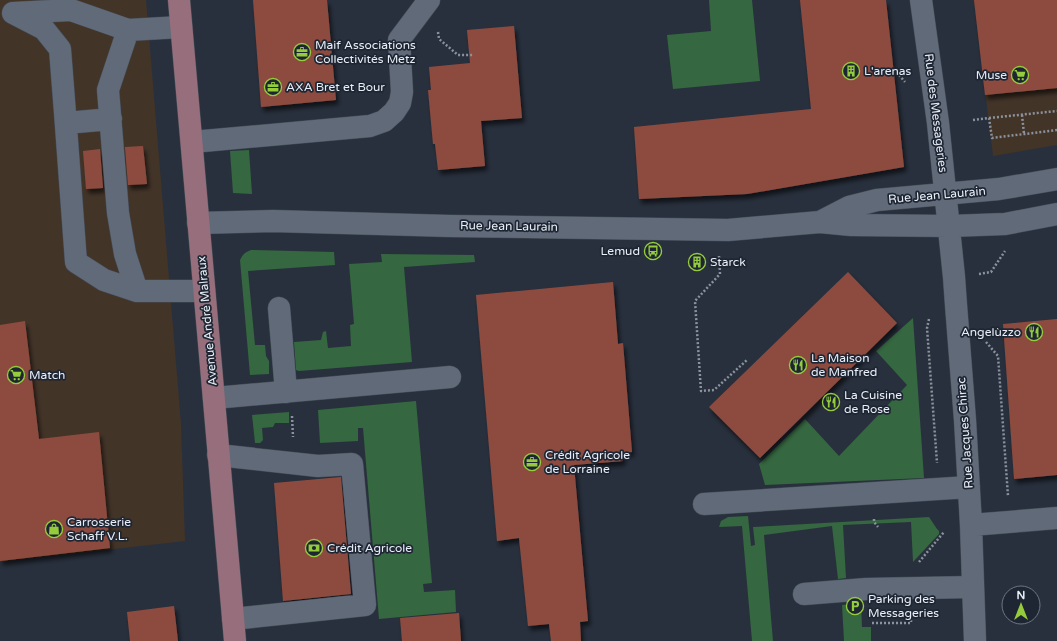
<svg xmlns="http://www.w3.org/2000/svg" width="1057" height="641" viewBox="0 0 1057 641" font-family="'Varela Round',sans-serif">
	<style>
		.commercial { fill: #433428 }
		.green { fill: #356740 }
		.building { fill: #8d4c3f; filter: url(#shadow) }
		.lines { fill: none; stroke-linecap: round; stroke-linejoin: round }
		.minor-casing { stroke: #454c57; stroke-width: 23 }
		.major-casing { stroke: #454c57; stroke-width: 23 }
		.path { stroke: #8b929d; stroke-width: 2.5; stroke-dasharray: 2 2; stroke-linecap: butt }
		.minor { stroke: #606a79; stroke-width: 22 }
		.major { stroke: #976e7b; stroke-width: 22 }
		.labels { text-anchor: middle; stroke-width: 3.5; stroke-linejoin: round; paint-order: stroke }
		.poi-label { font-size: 12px; fill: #e9eff8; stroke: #1e2633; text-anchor: start }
		.street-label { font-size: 12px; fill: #e9eff8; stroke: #1e2633 }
	</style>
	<defs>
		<filter id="shadow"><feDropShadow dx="2.5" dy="4.5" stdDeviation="2" flood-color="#0009"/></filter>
	</defs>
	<rect width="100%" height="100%" fill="#28303d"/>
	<path class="commercial" d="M0 0H146L181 424 185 541 0 562Z
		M974 0H1057V145L993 156Z"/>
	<path class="green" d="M709 0H752L760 81 673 89 667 35 711 31Z
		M249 150 252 194 233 193 230 151Z
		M251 250 334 252 335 265 248 271 255 345H265L266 356 269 361V374L250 375 240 260C243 254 245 252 251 250Z
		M381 254 474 255 475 262 404 267 412 362 299 371 296 370 294 342 321 340 323 332 326 331 328 348 351 346 350 325 354 324 349 264 382 262Z
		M913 318 924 478 765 485 759 464 805 419 839 456 907 385 876 351Z
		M416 401 432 583 423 584 424 592 455 590 456 612 379 619 363 428H358V441L320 443 318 410Z
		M289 412V423H275L273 427 262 428 263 440 260 443H255L252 415Z
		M748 516 751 546 755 545 753 527 929 517 937 529 939 531V534L913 562 911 522 843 525 846 578 838 579 832 526 764 535 773 641H752L742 526 719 527 721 521 728 517Z
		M861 603 862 627H871V641H844L842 605Z"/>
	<path class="building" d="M253 0H327L336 100 261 107Z
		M800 0H886L904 167 747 194 639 199 634 127 811 109Z
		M974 0H1057V88L985 95Z
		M514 26 522 118 481 121 485 166 438 170 435 144H433L428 90H431L429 67 470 63 467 30Z
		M143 146 147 184 128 185 125 147Z
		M100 149 103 188 86 189 83 151Z
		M848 272 897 323 760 458 709 407Z
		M613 282 618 344 623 343 632 452 623 453V461L574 465 588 621 580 622 581 641H551L549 624 528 626 519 538 497 541 476 295Z
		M1057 319V475L1014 479 1003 324Z
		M25 321 39 439 99 432 110 548 0 561V325Z
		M341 477 351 594 283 601 274 483Z
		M174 606 178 641H130L127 612Z
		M459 613 461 641H402L400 618Z"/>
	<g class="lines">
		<g class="minor-casing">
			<path id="minor" d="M921 0 938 123 954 277 956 305 965 420 971 525 975 641
				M13 13 44 29 60 49 65 113 76 262 104 280 137 291H204
				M13 13 71 10 128 30 181 27
				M128 30 108 90 118 213 125 254 137 291
				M66 123 111 119
				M192 142 370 126 384 121 394 112 400 103 402 92 399 40 429 0
				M820 222 849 207 877 200 999 189 1057 179
				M198 223 273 221 450 226 728 230 820 222 851 225 950 226 1005 224 1057 214
				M279 308 286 392
				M214 398 450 377
				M218 455 318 466 352 464 365 605 233 619
				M704 504 969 487
				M971 525 1057 518
				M804 594 866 589 973 587"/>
		</g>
		<g class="major-casing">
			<path id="major" d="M179 0 235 641"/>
		</g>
		<path class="path" d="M438 32 439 39 458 55H473
			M899 75 905 82
			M1022 115 1024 134
			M989 118 1057 111
			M973 120 989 118 992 138 1057 130
			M719 256 720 274 695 301 701 391 714 390 747 360
			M979 274 991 272 1005 251
			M929 319 927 328 937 463
			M986 342 998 356 1008 496
			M292 416 293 437
			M874 519V522L878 527
			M919 562 944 532
			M872 623H911V614"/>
		<use href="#minor" class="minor"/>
		<use href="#major" class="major"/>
	</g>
	<defs>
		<g id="office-ring" transform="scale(0.9)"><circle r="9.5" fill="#1e2633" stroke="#95cc3b" stroke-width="1.5"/><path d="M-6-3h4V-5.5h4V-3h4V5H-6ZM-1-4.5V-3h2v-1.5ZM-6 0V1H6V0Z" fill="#95cc3b"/></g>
		<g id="building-ring" transform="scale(0.9)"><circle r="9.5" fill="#1e2633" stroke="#95cc3b" stroke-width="1.5"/><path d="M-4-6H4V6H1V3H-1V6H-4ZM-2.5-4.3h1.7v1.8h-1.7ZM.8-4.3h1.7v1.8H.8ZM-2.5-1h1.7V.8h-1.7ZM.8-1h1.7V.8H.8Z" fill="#95cc3b"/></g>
		<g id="supermarket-ring" transform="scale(0.9)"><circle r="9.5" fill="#1e2633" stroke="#95cc3b" stroke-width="1.5"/><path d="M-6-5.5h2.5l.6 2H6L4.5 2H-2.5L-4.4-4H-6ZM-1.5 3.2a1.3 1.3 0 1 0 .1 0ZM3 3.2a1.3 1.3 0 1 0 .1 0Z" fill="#95cc3b"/></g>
		<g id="bus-ring" transform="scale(0.9)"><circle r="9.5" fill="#1e2633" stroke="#95cc3b" stroke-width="1.5"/><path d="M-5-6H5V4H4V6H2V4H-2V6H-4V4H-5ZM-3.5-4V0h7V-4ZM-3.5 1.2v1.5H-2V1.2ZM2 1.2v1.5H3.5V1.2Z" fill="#95cc3b"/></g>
		<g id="restaurant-ring" transform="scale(0.9)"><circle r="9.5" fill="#1e2633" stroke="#95cc3b" stroke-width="1.5"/><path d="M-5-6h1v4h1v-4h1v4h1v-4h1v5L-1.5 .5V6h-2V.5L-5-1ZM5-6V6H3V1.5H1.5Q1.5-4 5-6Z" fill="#95cc3b"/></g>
		<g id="shop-ring" transform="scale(0.9)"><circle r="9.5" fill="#1e2633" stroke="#95cc3b" stroke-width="1.5"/><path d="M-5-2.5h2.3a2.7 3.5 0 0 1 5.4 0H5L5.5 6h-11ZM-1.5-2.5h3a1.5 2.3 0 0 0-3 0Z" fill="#95cc3b"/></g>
		<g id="bank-ring" transform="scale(0.9)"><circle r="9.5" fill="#1e2633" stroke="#95cc3b" stroke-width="1.5"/><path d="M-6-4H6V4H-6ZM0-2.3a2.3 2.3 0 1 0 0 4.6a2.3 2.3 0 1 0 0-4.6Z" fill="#95cc3b"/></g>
		<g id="parking-ring" transform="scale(0.9)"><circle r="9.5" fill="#1e2633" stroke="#95cc3b" stroke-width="1.5"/><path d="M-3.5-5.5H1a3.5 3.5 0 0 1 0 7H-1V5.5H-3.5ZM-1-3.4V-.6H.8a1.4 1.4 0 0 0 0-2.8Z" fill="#95cc3b"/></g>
	</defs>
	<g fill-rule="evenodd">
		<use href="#office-ring" x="302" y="52"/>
		<use href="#building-ring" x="851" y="71"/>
		<use href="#supermarket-ring" x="1020" y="75"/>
		<use href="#office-ring" x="273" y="87"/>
		<use href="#bus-ring" x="653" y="251"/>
		<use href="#building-ring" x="697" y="262"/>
		<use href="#restaurant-ring" x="1034" y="332"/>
		<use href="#restaurant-ring" x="798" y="365"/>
		<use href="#supermarket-ring" x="16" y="375"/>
		<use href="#restaurant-ring" x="831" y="402"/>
		<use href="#office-ring" x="532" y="462"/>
		<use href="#shop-ring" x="54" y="529"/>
		<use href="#bank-ring" x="314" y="548"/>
		<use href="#parking-ring" x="855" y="606"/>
	</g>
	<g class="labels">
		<g class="poi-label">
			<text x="315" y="49">Maif Associations<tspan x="315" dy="14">Collectivités Metz</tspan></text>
			<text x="864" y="75">L'arenas</text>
			<text x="1007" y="79" text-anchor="end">Muse</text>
			<text x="286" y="91">AXA Bret et Bour</text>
			<text x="640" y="255" text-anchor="end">Lemud</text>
			<text x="710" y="266">Starck</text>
			<text x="1021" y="336" text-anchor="end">Angelùzzo</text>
			<text x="811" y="362">La Maison<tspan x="811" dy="14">de Manfred</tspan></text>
			<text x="29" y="379">Match</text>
			<text x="844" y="399">La Cuisine<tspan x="844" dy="14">de Rose</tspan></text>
			<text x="545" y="459">Crédit Agricole<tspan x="545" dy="14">de Lorraine</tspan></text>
			<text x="67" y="526">Carrosserie<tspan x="67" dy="14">Schaff V.L.</tspan></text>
			<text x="327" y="552">Crédit Agricole</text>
			<text x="868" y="603">Parking des<tspan x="868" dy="14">Messageries</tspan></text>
		</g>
		<g class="street-label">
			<text transform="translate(936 113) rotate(83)" y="4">Rue des Messageries</text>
			<text transform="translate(937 195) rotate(-5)" y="4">Rue Jean Laurain</text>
			<text transform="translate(509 226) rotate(1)" y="4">Rue Jean Laurain</text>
			<text transform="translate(207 321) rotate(-95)" y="4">Avenue André Malraux</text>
			<text transform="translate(965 433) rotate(-94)" y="4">Rue Jacques Chirac</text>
		</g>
	</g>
	<g transform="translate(1021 605)"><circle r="19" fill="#1e2633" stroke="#6f7682"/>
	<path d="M0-3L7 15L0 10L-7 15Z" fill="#95cc3b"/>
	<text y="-6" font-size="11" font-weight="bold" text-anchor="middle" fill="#e9eff8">N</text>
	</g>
</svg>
